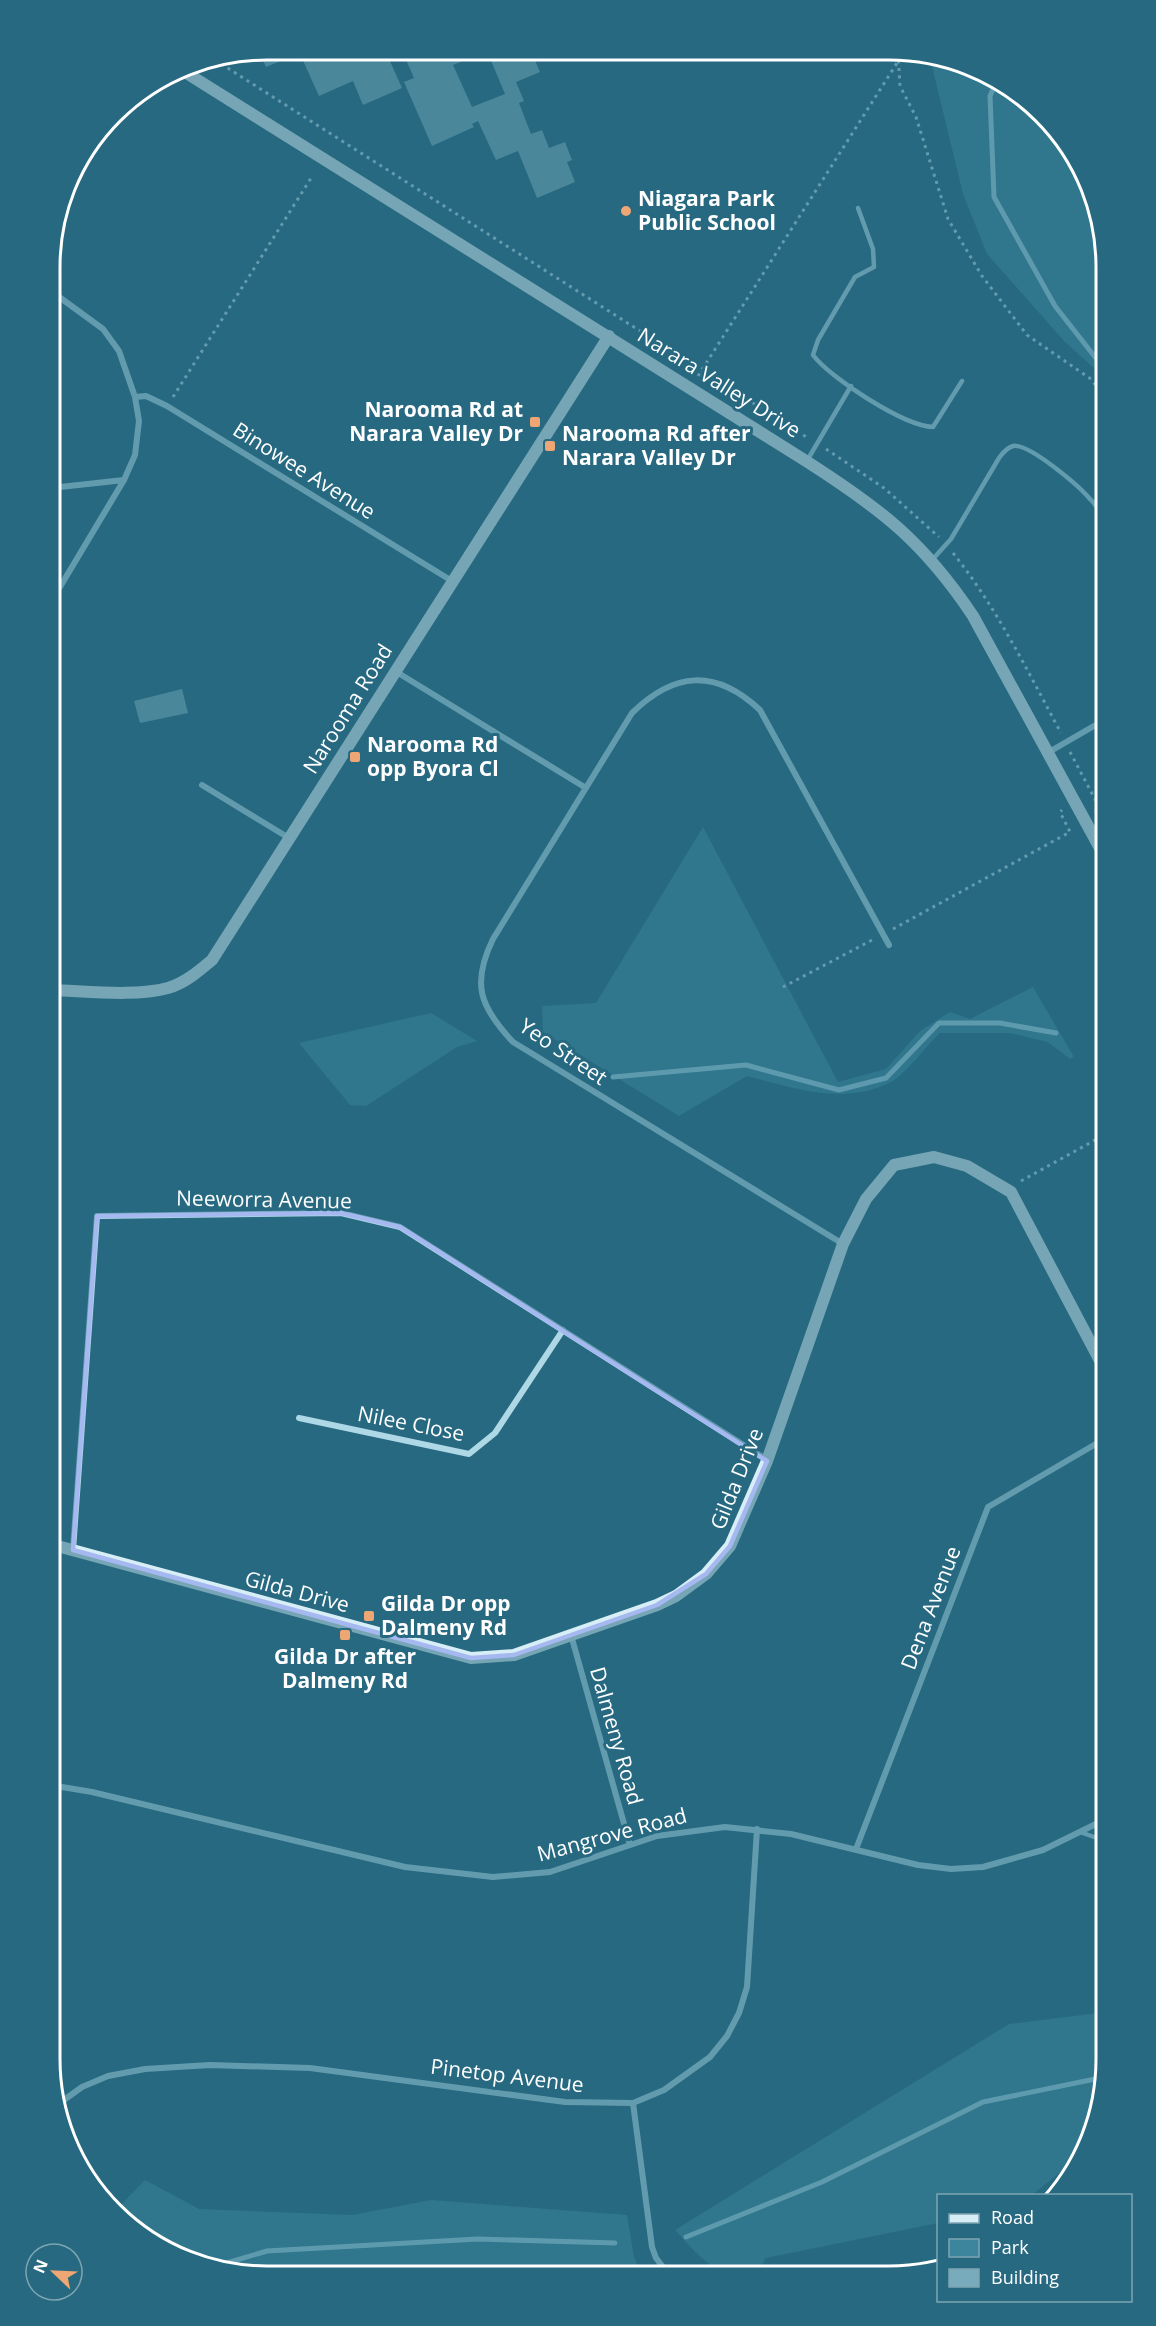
<svg xmlns="http://www.w3.org/2000/svg" width="1156" height="2326" viewBox="0 0 1156 2326" font-family="'Open Sans',sans-serif">
	<style>
		.green { fill: #3c859d }
		.lines { fill: none; stroke-linecap: round; stroke-linejoin: round }
		.stream { stroke: #a3d6e6; stroke-width: 5 }
		.building { fill: #78abbc }
		.path { stroke: #aed8e6; stroke-width: 3; stroke-dasharray: 3 4.5; stroke-linecap: butt }
		.lane { stroke: #aed8e6; stroke-width: 4.5 }
		.street { stroke: #aed8e6; stroke-width: 6 }
		.secondary { stroke: #d8eef6; stroke-width: 12 }
		.marked { fill: none; stroke: #a5b8ef; stroke-width: 4.5; stroke-linejoin: round }
		.poi-dot { fill: #eea674; stroke: #276980; stroke-width: 2 }
		.labels { text-anchor: middle; stroke-width: 6; stroke-linejoin: round; paint-order: stroke }
		.poi-label { font-size: 21px; font-weight: bold; fill: #fff; stroke: #276980; text-anchor: start }
		.street-label { font-size: 21px; fill: #fff; stroke: #276980 }
		.rim { fill: none; stroke: #fff; stroke-width: 3 }
	</style>
	<rect width="100%" height="100%" fill="#276980"/>
	<path class="green" d="M926 54 985 72 1033 104 1095 198 1106 267V379L1064 341 987 254 963 194 930 58Z
		M703 827 838 1082 886 1069 920 1031 950 1012 970 1019 1033 987 1074 1057 1070 1059 1048 1042 1010 1033H940C926 1046 906 1074 891 1082 844 1106 794 1088 747 1076L679 1116 543 1032 542 1006 596 1003Z
		M431 1013 477 1041 457 1047 366 1106 350 1105 299 1043Z
		M1106 2000V2073L1090 2142 1083 2154 1032 2195 938 2196V2223L766 2258 755 2276H723L695 2252 675 2230 1009 2024 1098 2013Z
		M145 2180 199 2209 352 2215 431 2200 627 2215 634 2257 643 2276 238 2275 171 2254 124 2223 114 2212Z"/>
	<g class="lines">
		<path class="stream" d="M997 80 990 96 994 197 1055 306 1106 371
			M613 1077 746 1065 839 1090 886 1078 939 1023H1000L1056 1033
			M686 2237 822 2182 983 2102 1105 2077
			M213 2267 267 2251 478 2239 615 2243"/>
	</g>
	<path class="building" d="M267 50H307L266 67 259 51Z
		M314 50H357L361 59 385 50 402 88 363 105 353 81 319 96 301 56Z
		M386 50 486 51 453 65 472 107 505 94 487 51H531L540 72 516 82 524 101 519 103 531 134 542 130 549 148 565 142 572 160 567 162 575 182 537 198 518 151 496 160 478 121 472 124 474 127 432 146 404 82 414 78 404 55 391 61Z
		M182 689 188 713 140 723 134 701Z"/>
	<g class="lines">
		<path class="path" d="M898 53 900 86 916 117 948 219 982 276 1027 335 1091 379 1106 399
			M215 60 808 438
			M698 376 897 63
			M173 397 313 175
			M826 449 884 488 939 537
			M953 553C997 608 1028 672 1061 733
			M1070 752 1106 820
			M893 929 1070 832 1060 812 1062 810
			M783 987 874 939
			M1021 1181 1106 1134
			M1100 2015 1106 2006"/>
		<path class="lane" d="M858 208 873 249 874 267 855 277 818 340 813 355C830 378 904 426 933 427L962 381
			M808 459 851 386
			M932 560 951 539 999 458C1003 453 1006 448 1013 446 1029 443 1079 486 1090 499 1097 505 1101 515 1106 522
			M1080 1832 1097 1838 1106 1835"/>
		<path class="street" d="M135 397 146 396 167 406 452 581
			M51 488 124 480
			M51 602 124 480 135 455 139 421 135 397 119 351 103 329 51 291
			M395 671 586 788
			M1049 752 1106 719
			M202 785 289 838
			M843 1244 513 1042C480 1007 471 984 493 939L632 713C674 672 715 668 760 710L889 945
			M299 1418 469 1454 495 1433 563 1330
			M73 1550 97 1216 341 1213 400 1227 767 1460
			M571 1635 630 1845
			M50 1785 92 1792 405 1867 493 1877 550 1872 657 1836 725 1827 791 1834 918 1865 951 1869 983 1867 1043 1850 1106 1819
			M856 1849 988 1507 1106 1438
			M633 2103 652 2247 656 2258 670 2276
			M57 2105 82 2087 108 2076 145 2069 210 2065 310 2068 565 2102 633 2103 664 2090 710 2057 727 2036 739 2013 747 1987 757 1829
			M1056 2196 1063 2188"/>
		<path class="secondary" d="M180 69 806 461C881 509 923 541 973 616L1106 859
			M51 990C86 991 135 997 168 988 185 983 199 971 212 960L609 336
			M50 1544 471 1658 514 1655 657 1605 676 1596 706 1574 730 1546 767 1461 843 1244 866 1199 894 1165 934 1157 967 1166 1011 1192 1106 1372"/>
	</g>
	<path d="M0 0H1156V2326H0ZM341 1213 400 1227 767 1461 730 1546 706 1574 657 1605 514 1655 471 1658 73 1550 97 1216Z" fill="#276980" fill-opacity=".55" fill-rule="evenodd"/>
	<path class="marked" d="M341 1213 400 1227 767 1461 730 1546 706 1574 657 1605 514 1655 471 1658 73 1550 97 1216Z"/>
	<g class="poi-dot">
		<circle cx="626" cy="211" r="6"/>
		<rect x="529" y="416" width="12" height="12" rx="3"/>
		<rect x="544" y="440" width="12" height="12" rx="3"/>
		<rect x="349" y="751" width="12" height="12" rx="3"/>
		<rect x="363" y="1610" width="12" height="12" rx="3"/>
		<rect x="339" y="1629" width="12" height="12" rx="3"/>
	</g>
	<g class="labels">
		<g class="poi-label">
			<text x="638" y="206">Niagara Park<tspan x="638" dy="24">Public School</tspan></text>
			<text x="523" y="417" text-anchor="end">Narooma Rd at<tspan x="523" dy="24">Narara Valley Dr</tspan></text>
			<text x="562" y="441">Narooma Rd after<tspan x="562" dy="24">Narara Valley Dr</tspan></text>
			<text x="367" y="752">Narooma Rd<tspan x="367" dy="24">opp Byora Cl</tspan></text>
			<text x="381" y="1611">Gilda Dr opp<tspan x="381" dy="24">Dalmeny Rd</tspan></text>
			<text x="345" y="1664" text-anchor="middle">Gilda Dr after<tspan x="345" dy="24">Dalmeny Rd</tspan></text>
		</g>
		<g class="street-label">
			<text transform="translate(719 383) rotate(32)" y="7">Narara Valley Drive</text>
			<text transform="translate(304 471) rotate(32)" y="7">Binowee Avenue</text>
			<text transform="translate(348 709) rotate(-58)" y="7">Narooma Road</text>
			<text transform="translate(563 1052) rotate(34)" y="7">Yeo Street</text>
			<text transform="translate(264 1200) rotate(1)" y="7">Neeworra Avenue</text>
			<text transform="translate(411 1424) rotate(11)" y="7">Nilee Close</text>
			<text transform="translate(737 1479) rotate(-68)" y="7">Gilda Drive</text>
			<text transform="translate(297 1592) rotate(15)" y="7">Gilda Drive</text>
			<text transform="translate(931 1608) rotate(-69)" y="7">Dena Avenue</text>
			<text transform="translate(616 1736) rotate(74)" y="7">Dalmeny Road</text>
			<text transform="translate(612 1835) rotate(-15)" y="7">Mangrove Road</text>
			<text transform="translate(507 2076) rotate(7)" y="7">Pinetop Avenue</text>
		</g>
	</g>
	<path d="M0 0H1156V2326H0ZM267 60H889A207 207 0 0 1 1096 267V2059A207 207 0 0 1 889 2266H267A207 207 0 0 1 60 2059V267A207 207 0 0 1 267 60Z" fill="#276980" fill-rule="evenodd"/>
	<path class="rim" d="M267 60H889A207 207 0 0 1 1096 267V2059A207 207 0 0 1 889 2266H267A207 207 0 0 1 60 2059V267A207 207 0 0 1 267 60Z"/>
	<rect x="937" y="2194" width="195" height="108" fill="#276980" stroke="#7da5b3" stroke-width="1.5"/>
	<rect x="949" y="2214" width="30" height="9" fill="#d8eef6" stroke="#7da5b3" stroke-width="1.5"/>
	<text x="991" y="2224" font-size="18" fill="#ffffff">Road</text>
	<rect x="949" y="2239" width="30" height="18" fill="#3c859d" stroke="#7da5b3" stroke-width="1.5"/>
	<text x="991" y="2254" font-size="18" fill="#ffffff">Park</text>
	<rect x="949" y="2269" width="30" height="18" fill="#78abbc" stroke="#7da5b3" stroke-width="1.5"/>
	<text x="991" y="2284" font-size="18" fill="#ffffff">Building</text>
	<g transform="translate(54 2272) rotate(293)"><circle r="28" fill="#276980" stroke="#7da5b3" stroke-width="1.5"/>
	<path d="M0-4.5L10 22L0 15L-10 22Z" fill="#eea674"/>
	<text y="-9" font-size="16" font-weight="bold" text-anchor="middle" fill="#ffffff">N</text>
	</g>
</svg>
